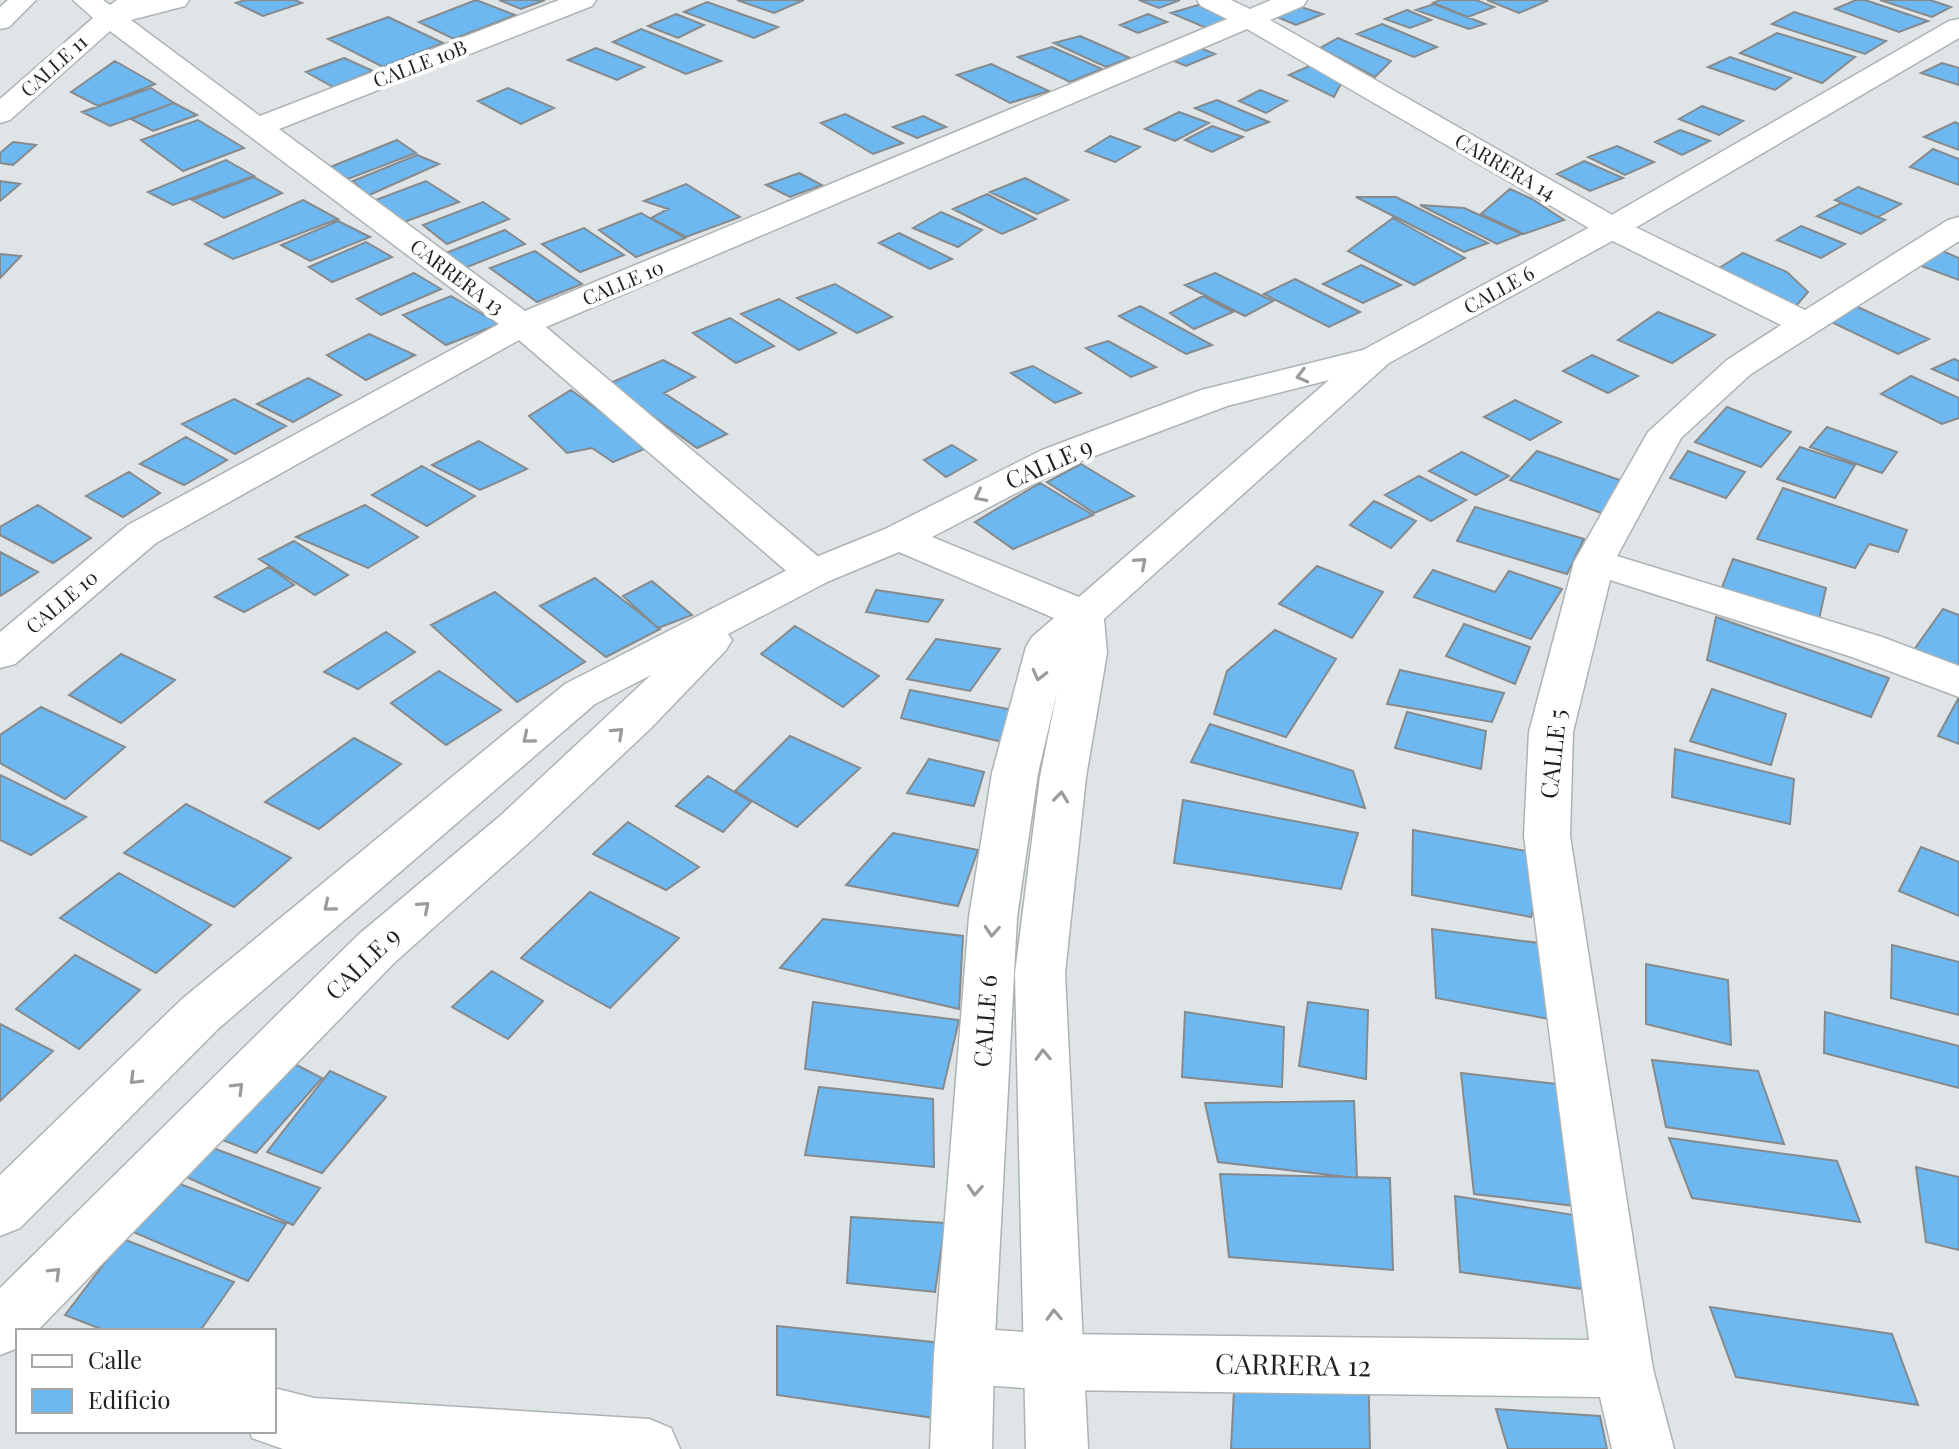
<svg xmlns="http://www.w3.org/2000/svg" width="1959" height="1449" viewBox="0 0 1959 1449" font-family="'Playfair Display',serif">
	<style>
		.building { fill: #6db8f0; stroke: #868a8d; stroke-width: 2 }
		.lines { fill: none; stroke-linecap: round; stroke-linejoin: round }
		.minor-casing { stroke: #adb3b4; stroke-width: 3 }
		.tertiary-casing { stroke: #adb3b4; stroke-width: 3 }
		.minor { fill: #fff; fill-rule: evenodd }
		.tertiary { fill: #fff; fill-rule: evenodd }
		.oneway { stroke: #9a9b9c }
		.labels { text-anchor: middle; stroke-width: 8; stroke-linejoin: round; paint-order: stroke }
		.far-street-label { font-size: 20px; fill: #1f2122; stroke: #fff }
		.street-label { font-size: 24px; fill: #1f2122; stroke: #fff }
		.near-street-label { font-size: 28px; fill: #1f2122; stroke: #fff }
	</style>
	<rect width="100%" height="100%" fill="#dfe4e6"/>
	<path class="building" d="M245 0H295L302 3 263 16 236 3Z
		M476 0 515 15 454 39 419 22Z
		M499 0H545L521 9Z
		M737 0H804L774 13Z
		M1139 0H1180L1159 8Z
		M1440 0H1476L1494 7 1468 17 1433 3Z
		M1487 0H1545L1547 1 1519 13Z
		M1856 0H1865L1928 21 1899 32 1835 9Z
		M1880 0H1930L1951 7 1932 17Z
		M707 2 778 27 754 38 684 12Z
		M1434 4 1485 24 1469 29 1416 10Z
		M1198 5 1233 21 1211 30 1171 13Z
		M1301 7 1323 14 1296 25 1277 17Z
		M1407 10 1431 20 1410 28 1385 19Z
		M1794 12 1886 41 1865 54 1772 24Z
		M676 14 704 25 678 38 648 26Z
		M1148 14 1167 22 1138 33 1120 25Z
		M388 17 443 43 383 67 328 39Z
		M1382 24 1437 47 1414 57 1357 34Z
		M641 29 721 61 686 74 613 42Z
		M1777 33 1855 57 1822 83 1740 53Z
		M1080 36 1130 58 1106 67 1054 43Z
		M1338 38 1391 61 1375 77 1320 48Z
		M1195 46 1215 54 1186 66 1167 58Z
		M1052 47 1102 69 1070 82 1018 57Z
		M596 48 644 67 617 80 568 60Z
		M1730 57 1791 78 1775 90 1708 67Z
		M344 58 373 71 333 87 306 72Z
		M115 61 155 84 98 106 71 92Z
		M1316 63 1345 76 1334 97 1289 75Z
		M1942 63 1959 68V85L1921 73Z
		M991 64 1049 91 1010 103 957 75Z
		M151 88 174 103 110 126 82 112Z
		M508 88 554 108 521 124 478 101Z
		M1260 90 1287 101 1266 113 1239 101Z
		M1217 100 1269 122 1246 131 1195 108Z
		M174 103 197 115 153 131 131 119Z
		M1702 106 1743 121 1719 135 1679 119Z
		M1179 112 1209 123 1175 141 1145 129Z
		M845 114 903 143 873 154 821 123Z
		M923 116 946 127 917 138 893 127Z
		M198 120 244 148 183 171 141 140Z
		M1955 122 1959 124V150L1924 137Z
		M1212 126 1243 137 1212 152 1185 140Z
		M1680 130 1710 141 1682 155 1655 142Z
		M1110 136 1140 147 1115 162 1086 151Z
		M397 140 416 153 348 179 328 168Z
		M13 142 36 145 13 165 0 163V153Z
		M1617 146 1654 162 1625 175 1588 157Z
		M1933 149 1959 159V185L1910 167Z
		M417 155 439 164 367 196 353 181Z
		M226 160 254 176 173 205 148 192Z
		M1584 161 1623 178 1590 191 1557 174Z
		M799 173 822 185 790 197 766 185Z
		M254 177 282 193 224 218 192 200Z
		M1025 178 1068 200 1037 214 990 192Z
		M0 181 20 184 0 201Z
		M426 181 459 202 401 223 373 201Z
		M686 184 740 217 686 237 651 218 668 209 644 201Z
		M1858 187 1901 204 1878 217 1835 200Z
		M1510 189 1532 199 1564 220 1524 234 1481 214Z
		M987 194 1036 219 1002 234 953 209Z
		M1356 197H1396L1488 243 1464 252Z
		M303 200 338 219 233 259 205 244Z
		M483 202 509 219 447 244 423 225Z
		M1841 203 1885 220 1861 234 1817 216Z
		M1420 205 1464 208 1522 234 1497 244Z
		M941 212 982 230 958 247 913 228Z
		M641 213 685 238 636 257 599 230Z
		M1393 218 1465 258 1414 285 1348 251Z
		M338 221 370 237 310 261 281 245Z
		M1801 226 1845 244 1821 258 1777 240Z
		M584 228 624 255 580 272 542 244Z
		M505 230 525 244 462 269 446 253Z
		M899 233 952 259 930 269 879 243Z
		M366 242 392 257 332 282 309 267Z
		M1935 248 1959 258V280L1911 262Z
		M535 251 582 284 537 302 490 268Z
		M1743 253 1787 272 1808 292 1796 306 1716 270Z
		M0 254 21 256 0 278Z
		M1361 265 1401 285 1363 303 1323 284Z
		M414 273 441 289 381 315 357 299Z
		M1215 273 1273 301 1245 316 1185 285Z
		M1295 279 1360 312 1329 327 1264 294Z
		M835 284 892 317 857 333 797 298Z
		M451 296 499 324 446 345 403 315Z
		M1203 296 1233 312 1194 329 1170 313Z
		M779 299 836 333 799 350 741 314Z
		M1853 305 1929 339 1898 354 1827 320Z
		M1140 306 1212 345 1186 354 1119 316Z
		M1658 312 1715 335 1672 363 1618 340Z
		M730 318 774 346 736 363 693 333Z
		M369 334 415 355 366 380 327 355Z
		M1108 341 1156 367 1131 377 1086 348Z
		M1592 355 1638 376 1608 393 1563 371Z
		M1954 359 1959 361V381L1932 369Z
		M663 360 695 377 664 393 727 434 697 448 608 384Z
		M1033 366 1081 393 1055 403 1011 373Z
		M1911 376 1959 398V418L1942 424 1881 394Z
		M308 378 341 395 293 422 257 404Z
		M571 390 649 447 613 462 592 448 567 453 529 416Z
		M234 399 286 426 235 454 182 424Z
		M1515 400 1561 422 1530 440 1484 417Z
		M1727 407 1791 432 1761 467 1695 442Z
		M1827 427 1897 452 1882 473 1810 447Z
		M186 437 227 460 184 485 140 464Z
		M479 441 527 469 480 490 432 465Z
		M952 445 976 460 946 477 924 460Z
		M1800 447 1855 465 1835 498 1777 479Z
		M1537 451 1631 484 1607 515 1510 480Z
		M1688 451 1745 472 1726 498 1670 478Z
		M1462 452 1509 476 1476 495 1429 471Z
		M1081 464 1134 496 1094 513 1047 482Z
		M422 466 475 496 427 526 372 495Z
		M129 472 160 493 123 517 86 496Z
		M1419 476 1466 500 1431 521 1385 495Z
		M1040 483 1093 515 1013 549 975 522Z
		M1783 488 1907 530 1898 552 1869 544 1855 568 1757 539Z
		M1374 501 1416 521 1391 548 1350 525Z
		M38 505 91 538 53 563 0 535V527Z
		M365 505 418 537 368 568 296 537Z
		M1475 507 1584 539 1567 574 1457 541Z
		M294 541 348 575 315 595 259 559Z
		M0 552 38 572 0 596Z
		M1733 559 1826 588 1819 619 1721 590Z
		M1317 566 1383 592 1352 638 1279 604Z
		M269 567 294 585 244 612 215 597Z
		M1433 570 1495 592 1509 571 1562 589 1531 639 1414 597Z
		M595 578 660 629 606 657 540 606Z
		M652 581 692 615 658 628 623 596Z
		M876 590 943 600 928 622 866 612Z
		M495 592 585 662 517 702 431 625Z
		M1943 609 1959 615V670L1911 654Z
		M1716 617 1889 678 1871 717 1707 660Z
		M1464 624 1530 647 1515 684 1446 656Z
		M795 626 879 676 843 707 761 654Z
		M1275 630 1336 659 1286 737 1214 714 1227 671Z
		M386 632 415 652 358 689 324 672Z
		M936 639 1000 649 970 691 907 679Z
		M121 654 175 680 121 723 69 695Z
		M1400 670 1504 693 1492 722 1387 704Z
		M439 671 501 710 446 745 391 703Z
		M1712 689 1786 714 1771 765 1690 741Z
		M910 690 1013 710 1003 742 901 718Z
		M1958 699H1959V744L1938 736Z
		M41 707 125 747 65 799 0 763V735Z
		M1407 712 1486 731 1481 769 1395 748Z
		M1210 724 1353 771 1365 808 1191 762Z
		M790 736 860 768 797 827 735 791Z
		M354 738 401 764 319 829 265 802Z
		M1675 749 1794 779 1790 824 1672 797Z
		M929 759 984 772 974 806 907 793Z
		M0 775 86 817 31 855 0 840Z
		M708 776 751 802 723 832 676 806Z
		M1183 800 1358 833 1341 889 1174 863Z
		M186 804 291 858 234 907 124 853Z
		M628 822 699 867 666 890 593 854Z
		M1413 830 1547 855 1531 917 1412 895Z
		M893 833 978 850 958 906 846 885Z
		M1921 847 1959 862V916L1899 891Z
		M119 873 211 925 156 973 60 918Z
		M590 892 679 938 610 1008 521 958Z
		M823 919 963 936 959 1009 780 968Z
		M1432 929 1561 946 1560 1021 1436 998Z
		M1892 945 1959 962V1015L1891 998Z
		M75 955 140 990 79 1049 16 1009Z
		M1646 964 1728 980 1731 1045 1646 1024Z
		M492 971 543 1001 508 1039 452 1007Z
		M813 1002 959 1020 943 1089 805 1069Z
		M1308 1002 1368 1010 1366 1079 1299 1066Z
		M1185 1012 1284 1027 1282 1087 1182 1077Z
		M1825 1012 1959 1046V1088L1824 1053Z
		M0 1024 53 1051 0 1101Z
		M285 1059 322 1078 256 1153 220 1139Z
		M1652 1060 1758 1071 1784 1144 1666 1127Z
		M330 1071 386 1097 322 1173 267 1152Z
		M1461 1073 1574 1086 1576 1206 1474 1194Z
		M819 1087 933 1099 934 1167 805 1155Z
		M1354 1101 1357 1178 1218 1162 1205 1103Z
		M1669 1138 1837 1161 1860 1222 1692 1198Z
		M213 1148 320 1188 293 1225 184 1176Z
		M1916 1167 1959 1177V1250L1926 1242Z
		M1220 1174 1390 1178 1393 1270 1229 1257Z
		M177 1183 286 1224 248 1281 133 1232Z
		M1455 1196 1586 1217 1597 1291 1460 1272Z
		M851 1217 945 1223 935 1292 847 1283Z
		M123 1239 234 1282 200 1331H106L65 1315Z
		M1710 1307 1892 1334 1918 1405 1736 1377Z
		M777 1326 952 1344 941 1419 777 1395Z
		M1236 1350 1368 1360 1370 1449H1231Z
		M1496 1409 1600 1416 1607 1449H1508Z"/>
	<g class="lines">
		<g class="minor-casing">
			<path id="minor" d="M8 0H36L9 27 0 29V7Z
				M73 0H103L110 5 117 0H189L185 6 131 20 260 116 559 0H596L592 6 279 129 525 311 1227 19 1201 6 1197 0H1231L1250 9 1271 0H1307L1303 6 1270 20 1623 221 1805 310 1948 220 1959 217V241L1751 374 1681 438 1617 556 1882 637 1959 666V697L1852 657 1610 580 1573 732 1570 836 1653 1369 1674 1449H1612L1600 1397 1056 1390 964 1384 943 1376 934 1356 943 1336 964 1328 1056 1334 1589 1340 1524 836 1529 732 1574 562 1648 432 1727 360 1781 325 1601 235 1247 29 546 327 827 564 833 573 827 582 813 586 799 582 519 340 156 543 15 664 0 668V632L128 525 499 324 110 31 10 120 0 123V99L93 18Z
				M274 1388 314 1398 649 1419 671 1428 680 1449H283L252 1438 250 1431H274Z"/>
		</g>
		<g class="tertiary-casing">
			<path id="tertiary" d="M1959 19V38L1623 235 1389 363 1104 619 1107 653 1086 777 1065 973 1088 1449H1026L1015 973 1040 777 1057 692 1038 773 1017 917 994 1356 992 1449H930L934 1356 969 917 992 773 1026 647 1032 637 1054 618 899 552 827 582 728 634 732 640 726 650 650 729 532 840 394 963 37 1331H18V1348L0 1355V1288L358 935 500 816 651 675 595 704 218 1029 20 1228 0 1236V1175L182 999 565 684 799 564 885 529 1042 450 1201 390 1363 350 1601 221 1949 21ZM1329 380 1079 597 932 537 1068 466 1227 406Z"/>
		</g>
		<use href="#minor" class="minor"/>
		<use href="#tertiary" class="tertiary"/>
	</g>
	<defs><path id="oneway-chevron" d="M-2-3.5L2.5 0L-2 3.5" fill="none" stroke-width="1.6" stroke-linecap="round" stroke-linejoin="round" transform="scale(2)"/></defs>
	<g class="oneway">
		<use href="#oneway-chevron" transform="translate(1302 376) rotate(166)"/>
		<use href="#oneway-chevron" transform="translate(980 496) rotate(153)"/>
		<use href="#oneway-chevron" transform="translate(1141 563) rotate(-41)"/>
		<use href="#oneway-chevron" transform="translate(1039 675) rotate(104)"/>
		<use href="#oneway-chevron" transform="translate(618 733) rotate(-43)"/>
		<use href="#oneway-chevron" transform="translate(528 738) rotate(140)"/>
		<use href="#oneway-chevron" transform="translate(1061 797) rotate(-83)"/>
		<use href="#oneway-chevron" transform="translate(329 906) rotate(140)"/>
		<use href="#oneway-chevron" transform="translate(424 907) rotate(-41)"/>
		<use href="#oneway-chevron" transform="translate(992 931) rotate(94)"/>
		<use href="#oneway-chevron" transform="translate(1043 1055) rotate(-92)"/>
		<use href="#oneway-chevron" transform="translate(135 1079) rotate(135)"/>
		<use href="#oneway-chevron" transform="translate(238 1088) rotate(-45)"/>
		<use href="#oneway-chevron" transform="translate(975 1190) rotate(94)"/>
		<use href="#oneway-chevron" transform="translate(55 1273) rotate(-45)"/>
		<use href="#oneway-chevron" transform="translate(1054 1315) rotate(-92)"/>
	</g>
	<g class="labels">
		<g class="far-street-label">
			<text transform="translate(420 64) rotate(-21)" y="7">CALLE 10B</text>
			<text transform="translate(54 66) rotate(-42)" y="7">CALLE 11</text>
			<text transform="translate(1505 167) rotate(30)" y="7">CARRERA 14</text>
			<text transform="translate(457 277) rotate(37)" y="7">CARRERA 13</text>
			<text transform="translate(623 283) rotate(-23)" y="7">CALLE 10</text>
			<text transform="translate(1499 290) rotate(-29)" y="7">CALLE 6</text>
			<text transform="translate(62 602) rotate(-40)" y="7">CALLE 10</text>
		</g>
		<g class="street-label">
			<text transform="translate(1049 464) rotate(-24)" y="8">CALLE 9</text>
			<text transform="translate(1554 754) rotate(-84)" y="8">CALLE 5</text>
			<text transform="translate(363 964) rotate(-44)" y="8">CALLE 9</text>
			<text transform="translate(986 1021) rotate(-86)" y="8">CALLE 6</text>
		</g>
		<g class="near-street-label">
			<text transform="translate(1293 1365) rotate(1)" y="10">CARRERA 12</text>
		</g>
	</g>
	<rect x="16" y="1329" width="260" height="104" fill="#ffffff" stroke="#a5a6a7" stroke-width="2"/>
	<rect x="32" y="1355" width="40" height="12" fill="#ffffff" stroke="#a5a6a7" stroke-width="2"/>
	<text x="88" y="1369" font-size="24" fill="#1f2122">Calle</text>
	<rect x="32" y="1389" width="40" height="24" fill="#6db8f0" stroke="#a5a6a7" stroke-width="2"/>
	<text x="88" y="1409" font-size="24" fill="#1f2122">Edificio</text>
</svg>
